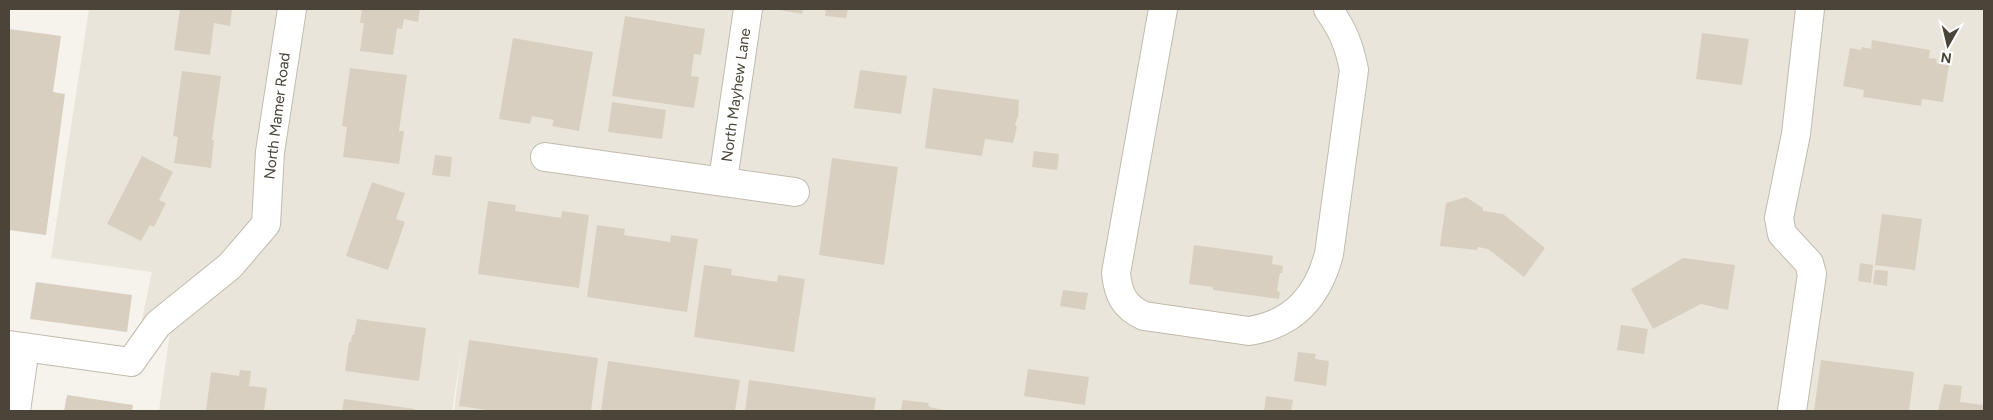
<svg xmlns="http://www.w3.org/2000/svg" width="1993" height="420" viewBox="0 0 1993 420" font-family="Figtree,sans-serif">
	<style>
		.residential { fill: #eae5da }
		.building { fill: #d8cfc1 }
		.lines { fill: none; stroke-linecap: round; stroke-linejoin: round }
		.minor-casing { stroke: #c2bbae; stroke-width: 30 }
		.minor { stroke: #fff; stroke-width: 28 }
		.labels { text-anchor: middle; stroke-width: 4; stroke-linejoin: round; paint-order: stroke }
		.street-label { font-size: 15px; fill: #4b4439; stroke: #fff }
	</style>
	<rect width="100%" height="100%" fill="#f6f3ec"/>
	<path class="residential" d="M89 9H1984V411H454L462 346 452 411H159L171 324H158L142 319 152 272 51 258Z"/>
	<path class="building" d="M180 9H232L230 26 214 23 210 55 174 50Z
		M362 9H420L418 22 404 19 402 29 397 28 393 55 360 51 364 23H360Z
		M780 9H803L802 14 780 10Z
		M826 9H848L846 18 825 16Z
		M625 16 705 29 701 55 694 54 691 76 699 77 694 108 612 96Z
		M9 29 61 36 53 92 65 94 46 235 9 230Z
		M1702 33 1749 39 1742 85 1696 79Z
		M513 38 593 52 579 131 552 126 554 120 532 116 530 124 499 119Z
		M1872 40 1930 50 1929 58 1937 59 1936 63 1949 65 1943 102 1922 99 1921 106 1863 97 1864 90 1843 86 1850 48 1861 50 1862 47 1871 49Z
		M350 68 407 75 399 131H404L399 164 343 157 347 127 342 126Z
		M860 70 907 76 901 114 854 108Z
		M182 71 221 76 212 140H214L211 168 174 163 178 137 173 136Z
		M933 88 1019 100 1018 116 1015 125 1017 127 1013 143 985 139 982 156 925 148Z
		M612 102 666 110 662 139 608 132Z
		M1034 151 1059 154 1057 170 1032 167Z
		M435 155 452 157 450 177 432 175Z
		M142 156 173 172 159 200 166 203 154 227 150 225 141 241 107 224Z
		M832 158 898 167 884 265 819 255Z
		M372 182 405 193 396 219 405 222 388 270 346 256Z
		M1466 197 1483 208V211L1503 214 1545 248 1524 277 1488 249 1478 247 1477 250 1440 246 1446 203Z
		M488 201 516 205 515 211 561 218 562 211 589 215 579 288 478 274Z
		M1882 214 1922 219 1915 270 1875 265Z
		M597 225 625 229 624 235 670 242 671 235 698 239 687 312 587 297Z
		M1194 245 1273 256 1272 264 1283 266 1282 273H1280L1277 291 1280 292 1279 299 1213 290V287L1189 284Z
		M1683 258 1735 265 1728 310 1701 304 1653 329 1631 289Z
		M1860 263 1873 265 1871 283 1858 281Z
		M704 265 732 269 731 275 777 282 778 275 805 279 794 352 694 337Z
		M1875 270 1888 271 1887 286 1873 284Z
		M36 282 132 295 127 332 30 319Z
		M1063 290 1088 293 1085 310 1060 306Z
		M357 319 426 328 419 381 345 371 349 342H351L352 335H354Z
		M1621 325 1648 329 1644 354 1617 350Z
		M469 340 598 358 591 411H494L459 406Z
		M1298 352 1316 354 1315 359 1329 361 1326 386 1294 381Z
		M1821 360 1914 372 1909 411H1814Z
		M608 361 740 380 735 411H601Z
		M1028 369 1089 377 1085 405 1024 396Z
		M240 370 251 371 249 386 267 388 264 411H206L211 372 239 376Z
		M749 380 876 398 874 411H745Z
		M1944 384 1962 386 1960 402 1984 405V411H1938Z
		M67 395 133 405 132 411H64Z
		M1266 396 1293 400 1291 411H1264Z
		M344 399 415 409V411H342Z
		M903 400 928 403 929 407 949 411H901Z"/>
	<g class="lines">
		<g class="minor-casing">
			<path id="minor" d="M1163 9 1116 273C1118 294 1124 307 1144 316L1249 331C1294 324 1318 296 1329 254L1354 70C1349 45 1343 30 1328 9
				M545 157 795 192
				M723 180 748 9
				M9 345 131 362 158 324 230 266 266 224 270 152 292 9
				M16 411 25 347
				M1792 411 1812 274 1809 263 1782 234 1779 218 1796 134 1810 9"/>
		</g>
		<use href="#minor" class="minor"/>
	</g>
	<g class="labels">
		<g class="street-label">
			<text transform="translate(736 95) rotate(-82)" y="5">North Mayhew Lane</text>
			<text transform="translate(277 116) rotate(-83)" y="5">North Mamer Road</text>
		</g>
	</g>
	<rect width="1993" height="420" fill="none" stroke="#4b4439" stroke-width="20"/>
	<g transform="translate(1948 45) rotate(188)" stroke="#ffffff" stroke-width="4" paint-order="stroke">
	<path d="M0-4L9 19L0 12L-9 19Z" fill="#4b4439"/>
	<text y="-8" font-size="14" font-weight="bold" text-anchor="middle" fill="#4b4439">N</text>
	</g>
</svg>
